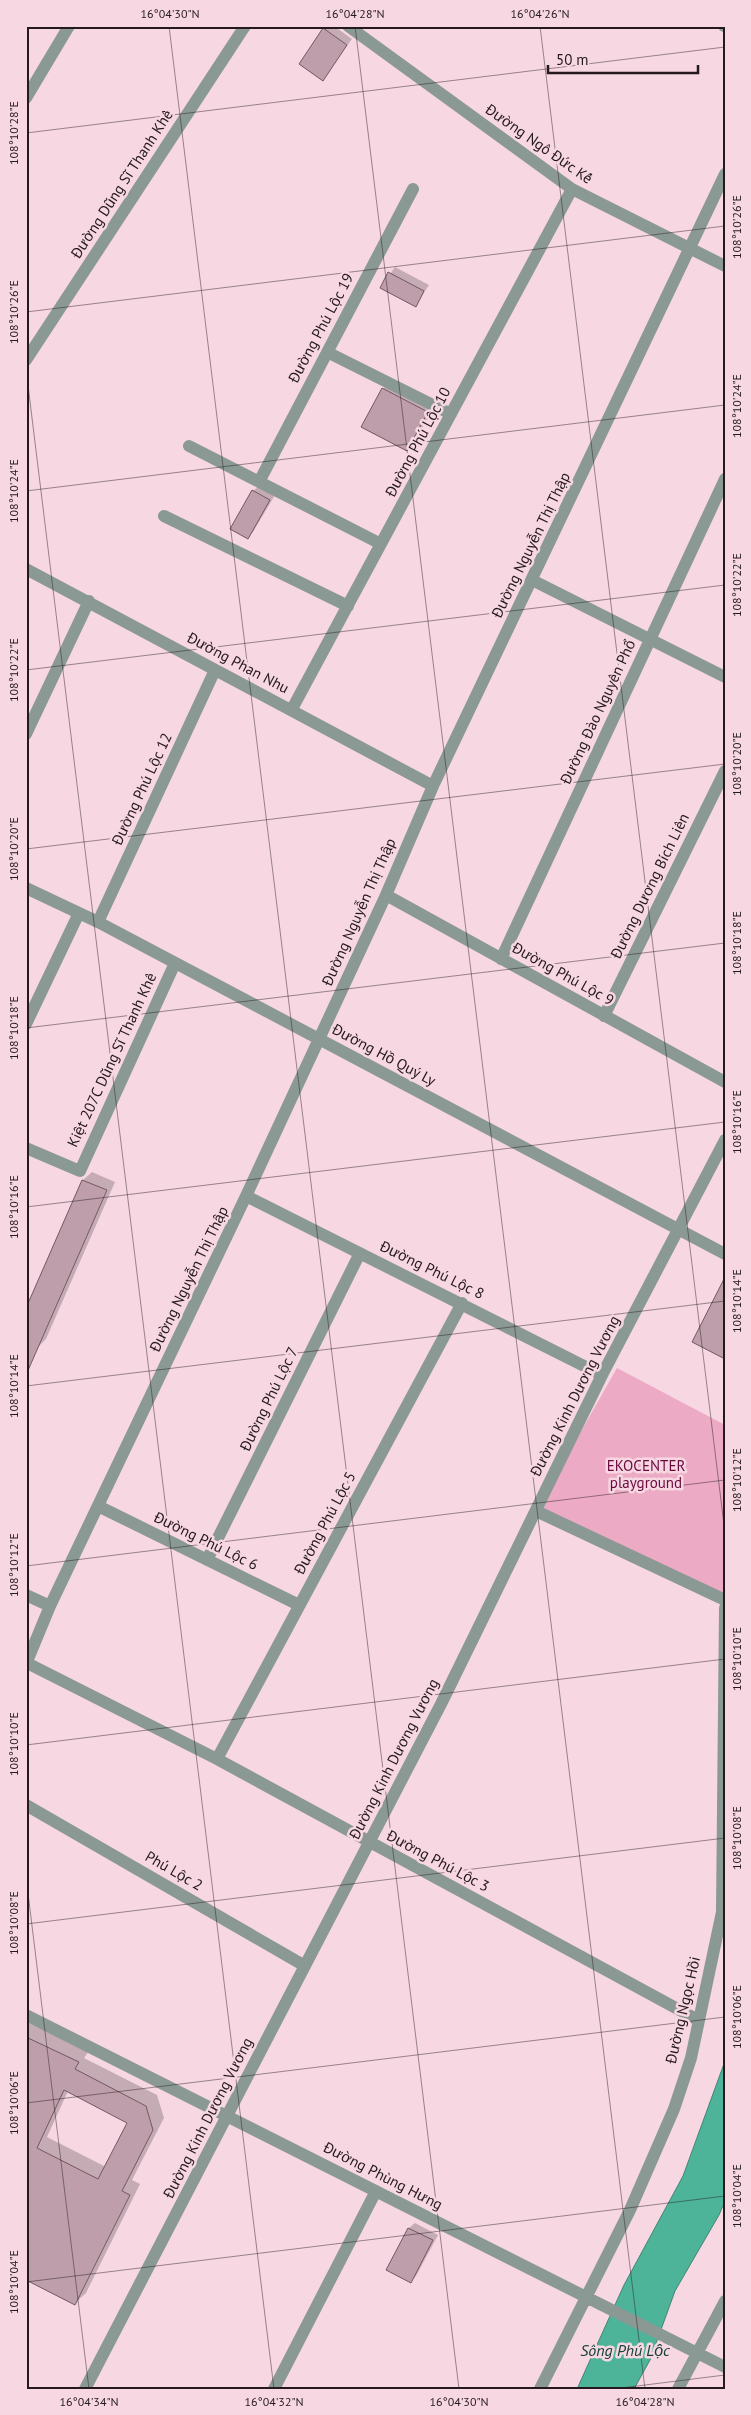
<svg xmlns="http://www.w3.org/2000/svg" width="751" height="2415" viewBox="0 0 751 2415" font-family="'PT Sans',sans-serif">
	<style>
		.green { fill: #ecaac4 }
		.water { fill: #4eb499; stroke: #418674 }
		.shadow { fill: #0003; fill-rule: evenodd }
		.building { fill: #bd9eaa; stroke: #735863; fill-rule: evenodd }
		.lines { fill: none; stroke-linecap: round; stroke-linejoin: round }
		.minor { stroke: #8b9994; stroke-width: 12 }
		.ticks { fill: none; stroke: #24191d; stroke-width: 1; stroke-opacity: 0.45 }
		.labels { text-anchor: middle; stroke-width: 5; stroke-linejoin: round; paint-order: stroke }
		.street-label { font-size: 15px; fill: #24191d; stroke: #f7d7e2 }
		.park-label { font-size: 15px; fill: #69093f; stroke: #f7d7e2 }
		.water-label { font-size: 16px; font-style: italic; fill: #144136; stroke: #f7d7e2 }
		.neatline { fill: none; stroke: #24191d; stroke-width: 2 }
		.ticks-label { font-size: 12px; text-anchor: middle; fill: #24191d }
	</style>
	<rect width="100%" height="100%" fill="#f7d7e2"/>
	<path class="green" d="M617 1368 725 1425V1600L536 1511Z"/>
	<path class="water" d="M725 2061V2201L719 2215 675 2291 650 2360 634 2389H577L624 2285 683 2176Z"/>
	<path class="shadow" d="M327 26H334L352 39 323 79 324 29Z
		M395 267 429 285 416 305 381 287Z
		M391 381 436 403 415 441 407 450 383 389Z
		M259 486 275 495 253 532 248 538 253 491Z
		M92 1172 115 1182 46 1339 37 1348 26 1311 83 1180Z
		M26 2022 89 2051 84 2058 157 2095 164 2118 132 2180 140 2184 86 2293 75 2303 26 2182ZM68 2091 129 2122 106 2167 47 2137Z
		M415 2223 438 2235 416 2276 411 2282 388 2270 409 2228Z"/>
	<path class="building" d="M323 28 347 45 323 81 299 64Z
		M388 272 424 291 416 307 380 288Z
		M382 388 428 412 407 451 361 427Z
		M252 490 270 500 248 539 230 529Z
		M82 1180 107 1190 26 1375V1308Z
		M725 1277V1359L692 1342Z
		M26 2037 79 2062 75 2069 146 2106 153 2130 122 2191 130 2195 75 2305 26 2280ZM64 2090 127 2123 98 2179 37 2148Z
		M408 2228 433 2240 411 2283 386 2270Z"/>
	<g class="lines">
		<path class="minor" d="M348 26 572 189 725 266
			M724 26H725
			M26 98 69 26
			M327 352 451 414
			M26 360 245 26
			M189 446 381 544
			M259 482 413 189
			M164 516 348 606
			M26 569 433 786
			M532 580 725 677
			M292 709 572 189
			M26 734 89 601
			M26 888 98 922 725 1254
			M386 895 725 1082
			M98 922 215 670
			M501 959 725 479
			M604 1016 725 771
			M26 1024 79 913
			M26 1148 80 1171 175 963
			M246 1196 602 1375
			M98 1506 299 1605
			M536 1511 725 1600
			M207 1560 360 1253
			M26 1595 50 1606
			M27 1663 217 1759 698 2020
			M26 1664 50 1606 246 1196 386 895 433 786 725 174
			M217 1759 462 1303
			M26 1805 305 1966
			M26 2015 725 2367
			M85 2389 441 1704 602 1375 725 1140
			M274 2389 376 2191
			M540 2389 630 2210 674 2109 691 2058 722 1912 725 1608
			M678 2389 725 2301"/>
	</g>
	<path class="ticks" d="M169 26 459 2389M355 26 645 2389M540 26 725 1533M26 133 725 47M26 312 725 226M26 369 274 2389M26 491 725 405M26 670 725 585M26 849 725 764M26 1028 725 943M26 1207 725 1122M26 1386 725 1301M26 1566 725 1480M26 1745 725 1659M26 1877 89 2389M26 1924 725 1838M26 2103 725 2017M26 2282 725 2196M613 2389 725 2375"/>
	<g class="labels">
		<g class="street-label">
			<text transform="translate(539 144) rotate(35)" y="5">Đường Ngô Đức Kế</text>
			<text transform="translate(122 184) rotate(-57)" y="5">Đường Dũng Sĩ Thanh Khê</text>
			<text transform="translate(321 328) rotate(-62)" y="5">Đường Phú Lộc 19</text>
			<text transform="translate(418 442) rotate(-62)" y="5">Đường Phú Lộc 10</text>
			<text transform="translate(531 545) rotate(-64)" y="5">Đường Nguyễn Thị Thập</text>
			<text transform="translate(238 663) rotate(28)" y="5">Đường Phan Nhu</text>
			<text transform="translate(598 712) rotate(-65)" y="5">Đường Đào Nguyên Phổ</text>
			<text transform="translate(142 789) rotate(-65)" y="5">Đường Phú Lộc 12</text>
			<text transform="translate(650 886) rotate(-64)" y="5">Đường Dương Bích Liên</text>
			<text transform="translate(359 912) rotate(-66)" y="5">Đường Nguyễn Thị Thập</text>
			<text transform="translate(563 974) rotate(29)" y="5">Đường Phú Lộc 9</text>
			<text transform="translate(384 1055) rotate(28)" y="5">Đường Hồ Quý Ly</text>
			<text transform="translate(112 1060) rotate(-65)" y="5">Kiệt 207C Dũng Sĩ Thanh Khê</text>
			<text transform="translate(432 1270) rotate(26)" y="5">Đường Phú Lộc 8</text>
			<text transform="translate(189 1279) rotate(-64)" y="5">Đường Nguyễn Thị Thập</text>
			<text transform="translate(575 1396) rotate(-63)" y="5">Đường Kinh Dương Vương</text>
			<text transform="translate(269 1399) rotate(-64)" y="5">Đường Phú Lộc 7</text>
			<text transform="translate(325 1523) rotate(-62)" y="5">Đường Phú Lộc 5</text>
			<text transform="translate(206 1541) rotate(26)" y="5">Đường Phú Lộc 6</text>
			<text transform="translate(394 1759) rotate(-63)" y="5">Đường Kinh Dương Vương</text>
			<text transform="translate(438 1861) rotate(28)" y="5">Đường Phú Lộc 3</text>
			<text transform="translate(174 1871) rotate(30)" y="5">Phú Lộc 2</text>
			<text transform="translate(683 2010) rotate(-77)" y="5">Đường Ngọc Hồi</text>
			<text transform="translate(208 2118) rotate(-63)" y="5">Đường Kinh Dương Vương</text>
			<text transform="translate(383 2176) rotate(27)" y="5">Đường Phùng Hưng</text>
		</g>
		<g class="park-label">
			<text x="646" y="1471">EKOCENTER<tspan x="646" dy="17">playground</tspan></text>
		</g>
		<g class="water-label">
			<text x="625" y="2356">Sông Phú Lộc</text>
		</g>
	</g>
	<rect width="751" height="2415" fill="none" stroke="#f7d7e2" stroke-width="55"/>
	<path d="M548 65v8h150v-8" fill="none" stroke="#24191d" stroke-width="2.5"/>
	<text x="556" y="65" font-size="15" fill="#24191d" stroke="#f7d7e2" stroke-width="4" paint-order="stroke">50 m</text>
	<rect x="28" y="28" width="696" height="2360" class="neatline"/>
	<g class="ticks-label">
		<text x="170" y="18">16°04'30"N</text>
		<text x="355" y="18">16°04'28"N</text>
		<text x="540" y="18">16°04'26"N</text>
		<text transform="translate(14 133) rotate(-90)" y="4">108°10'28"E</text>
		<text transform="translate(737 227) rotate(-90)" y="4">108°10'26"E</text>
		<text transform="translate(14 312) rotate(-90)" y="4">108°10'26"E</text>
		<text transform="translate(737 406) rotate(-90)" y="4">108°10'24"E</text>
		<text transform="translate(14 491) rotate(-90)" y="4">108°10'24"E</text>
		<text transform="translate(737 585) rotate(-90)" y="4">108°10'22"E</text>
		<text transform="translate(14 670) rotate(-90)" y="4">108°10'22"E</text>
		<text transform="translate(737 764) rotate(-90)" y="4">108°10'20"E</text>
		<text transform="translate(14 849) rotate(-90)" y="4">108°10'20"E</text>
		<text transform="translate(737 943) rotate(-90)" y="4">108°10'18"E</text>
		<text transform="translate(14 1028) rotate(-90)" y="4">108°10'18"E</text>
		<text transform="translate(737 1122) rotate(-90)" y="4">108°10'16"E</text>
		<text transform="translate(14 1207) rotate(-90)" y="4">108°10'16"E</text>
		<text transform="translate(737 1301) rotate(-90)" y="4">108°10'14"E</text>
		<text transform="translate(14 1386) rotate(-90)" y="4">108°10'14"E</text>
		<text transform="translate(737 1480) rotate(-90)" y="4">108°10'12"E</text>
		<text transform="translate(14 1565) rotate(-90)" y="4">108°10'12"E</text>
		<text transform="translate(737 1659) rotate(-90)" y="4">108°10'10"E</text>
		<text transform="translate(14 1744) rotate(-90)" y="4">108°10'10"E</text>
		<text transform="translate(737 1838) rotate(-90)" y="4">108°10'08"E</text>
		<text transform="translate(14 1923) rotate(-90)" y="4">108°10'08"E</text>
		<text transform="translate(737 2017) rotate(-90)" y="4">108°10'06"E</text>
		<text transform="translate(14 2103) rotate(-90)" y="4">108°10'06"E</text>
		<text transform="translate(737 2196) rotate(-90)" y="4">108°10'04"E</text>
		<text transform="translate(14 2282) rotate(-90)" y="4">108°10'04"E</text>
		<text x="89" y="2406">16°04'34"N</text>
		<text x="274" y="2406">16°04'32"N</text>
		<text x="459" y="2406">16°04'30"N</text>
		<text x="645" y="2406">16°04'28"N</text>
	</g>
</svg>
